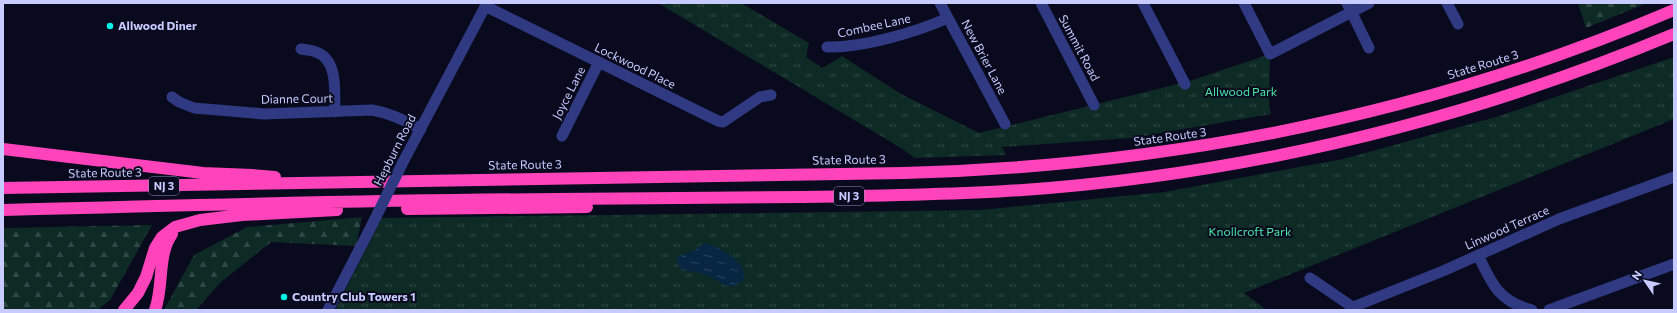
<svg xmlns="http://www.w3.org/2000/svg" width="1677" height="313" viewBox="0 0 1677 313" font-family="Commissioner,sans-serif">
	<style>
		.grass { fill: url(#grass-tufts) }
		.forest { fill: url(#forest-firs) }
		.water { fill: url(#water-ripples) }
		.lines { fill: none; stroke-linecap: round; stroke-linejoin: round }
		.minor { stroke: #303a83; stroke-width: 11 }
		.highway { stroke: #ff43bb; stroke-width: 12 }
		.minor-bridge { stroke: #303a83; stroke-width: 11 }
		.poi-dot { fill: #00f3e5; stroke: #0a0a1f; stroke-width: 1.5 }
		.labels { text-anchor: middle; stroke-width: 4; stroke-linejoin: round; paint-order: stroke }
		.shield { fill: #0a0a1f; stroke: #8f91bc; stroke-width: 1 }
		.shield-label { font-size: 11px; font-weight: bold; fill: #c8cbff }
		.poi-label { font-size: 12px; font-weight: bold; fill: #c8cbff; stroke: #0a0a1f; text-anchor: start }
		.street-label { font-size: 12px; fill: #c8cbff; stroke: #0a0a1f }
		.park-label { font-size: 12px; fill: #49eaa8; stroke: #0a0a1f }
	</style>
	<defs>
		<pattern id="grass-tufts" width="24" height="20" patternUnits="userSpaceOnUse"><rect width="24" height="20" fill="#0d2a24"/><path d="M3 7l-1-3M5 7V3M7 7l1-3M15 17l-1-3M17 17v-4M19 17l1-3" fill="none" stroke="#2f4845"/></pattern>
		<pattern id="forest-firs" width="22" height="20" patternUnits="userSpaceOnUse"><rect width="22" height="20" fill="#0d2a24"/><path d="M5 1l3.5 6h-7zM16 11l3.5 6h-7z" fill="#2f4845"/></pattern>
		<pattern id="water-ripples" width="26" height="14" patternUnits="userSpaceOnUse"><rect width="26" height="14" fill="#062642"/><path d="M2 4q2-2 4 0t4 0M15 11q2-2 4 0t4 0" fill="none" stroke="#29445e"/></pattern>
	</defs>
	<rect width="100%" height="100%" fill="#0a0a1f"/>
	<path class="grass" d="M658 3H741L809 43 806 57 822 68 842 56 901 94 979 133 1190 81 1270 54 1269 105 1271 114 1132 138 1002 147 1006 155 915 158 901 148Z
		M1674 57V119L1244 293 1267 310H335L382 218 980 210 1164 192 1343 159 1496 117Z"/>
	<path class="forest" d="M1578 3H1647L1586 28Z
		M362 217 356 246 271 242 220 283 196 310H164L194 255 247 227Z
		M152 225 110 300 98 310H3V228Z"/>
	<path class="water" d="M705 243C717 246 751 263 743 280 741 283 736 286 733 286 725 287 722 282 716 280 711 277 702 273 696 272 691 271 686 272 681 270L678 264 677 257C681 254 686 254 690 252 696 250 700 245 705 243Z"/>
	<g class="lines">
		<path class="minor" d="M940 3 1005 124
			M1041 3 1094 105
			M1143 3 1185 84
			M1244 3 1270 54 1369 3
			M1347 3 1369 48
			M1447 3 1458 24
			M485 6 718 121 723 122 760 97 771 95
			M827 47C863 48 916 32 948 18
			M301 49C306 50 312 50 316 52 339 60 334 93 335 112
			M172 97 179 102 194 108 264 114 372 110C390 113 405 121 421 129
			M562 136 599 62
			M402 164 487 3
			M1478 255C1492 284 1498 301 1532 310
			M1310 278 1357 310
			M1353 307 1443 271 1559 219 1674 177
			M328 310 372 225
			M1549 310 1674 264"/>
		<path class="highway" d="M3 149 203 173 252 175 275 177
			M3 188 904 173C1169 166 1430 114 1674 10
			M407 209 587 207
			M3 210C187 205 371 200 556 199 638 198 720 198 802 197 876 196 950 195 1023 190 1247 174 1467 120 1674 34
			M124 310 138 293 146 277 155 248 162 237 175 227 200 220 242 215 337 210
			M155 310C164 286 157 255 172 234"/>
		<path class="minor-bridge" d="M372 225 402 164"/>
	</g>
	<g class="poi-dot">
		<circle cx="110" cy="26" r="4"/>
		<circle cx="284" cy="297" r="4"/>
	</g>
	<g class="labels">
		<g class="shield">
			<rect x="149" y="177" width="30" height="18" rx="3"/>
			<rect x="834" y="187" width="30" height="18" rx="3"/>
		</g>
		<g class="shield-label">
			<text x="164" y="190">NJ 3</text>
			<text x="849" y="200">NJ 3</text>
		</g>
		<g class="poi-label">
			<text x="118" y="30">Allwood Diner</text>
			<text x="292" y="301">Country Club Towers 1</text>
		</g>
		<g class="street-label">
			<text transform="translate(874 26) rotate(-12)" y="4">Combee Lane</text>
			<text transform="translate(1079 48) rotate(62)" y="4">Summit Road</text>
			<text transform="translate(984 57) rotate(62)" y="4">New Brier Lane</text>
			<text transform="translate(1483 65) rotate(-17)" y="4">State Route 3</text>
			<text transform="translate(635 66) rotate(26)" y="4">Lockwood Place</text>
			<text transform="translate(569 93) rotate(-63)" y="4">Joyce Lane</text>
			<text transform="translate(297 99) rotate(-1)" y="4">Dianne Court</text>
			<text transform="translate(1170 137) rotate(-8)" y="4">State Route 3</text>
			<text transform="translate(395 150) rotate(-63)" y="4">Hepburn Road</text>
			<text transform="translate(849 160) rotate(-1)" y="4">State Route 3</text>
			<text transform="translate(525 165) rotate(-1)" y="4">State Route 3</text>
			<text transform="translate(105 173) rotate(-1)" y="4">State Route 3</text>
			<text transform="translate(1507 228) rotate(-24)" y="4">Linwood Terrace</text>
		</g>
		<g class="park-label">
			<text x="1241" y="96">Allwood Park</text>
			<text x="1250" y="236">Knollcroft Park</text>
		</g>
	</g>
	<rect width="1677" height="313" fill="none" stroke="#c8cbff" stroke-width="8"/>
	<g transform="translate(1645 281) rotate(304)" stroke="#0a0a1f" stroke-width="3" paint-order="stroke">
	<path d="M0-3L7 15L0 10L-7 15Z" fill="#c8cbff"/>
	<text y="-6" font-size="11" font-weight="bold" text-anchor="middle" fill="#c8cbff">N</text>
	</g>
</svg>
